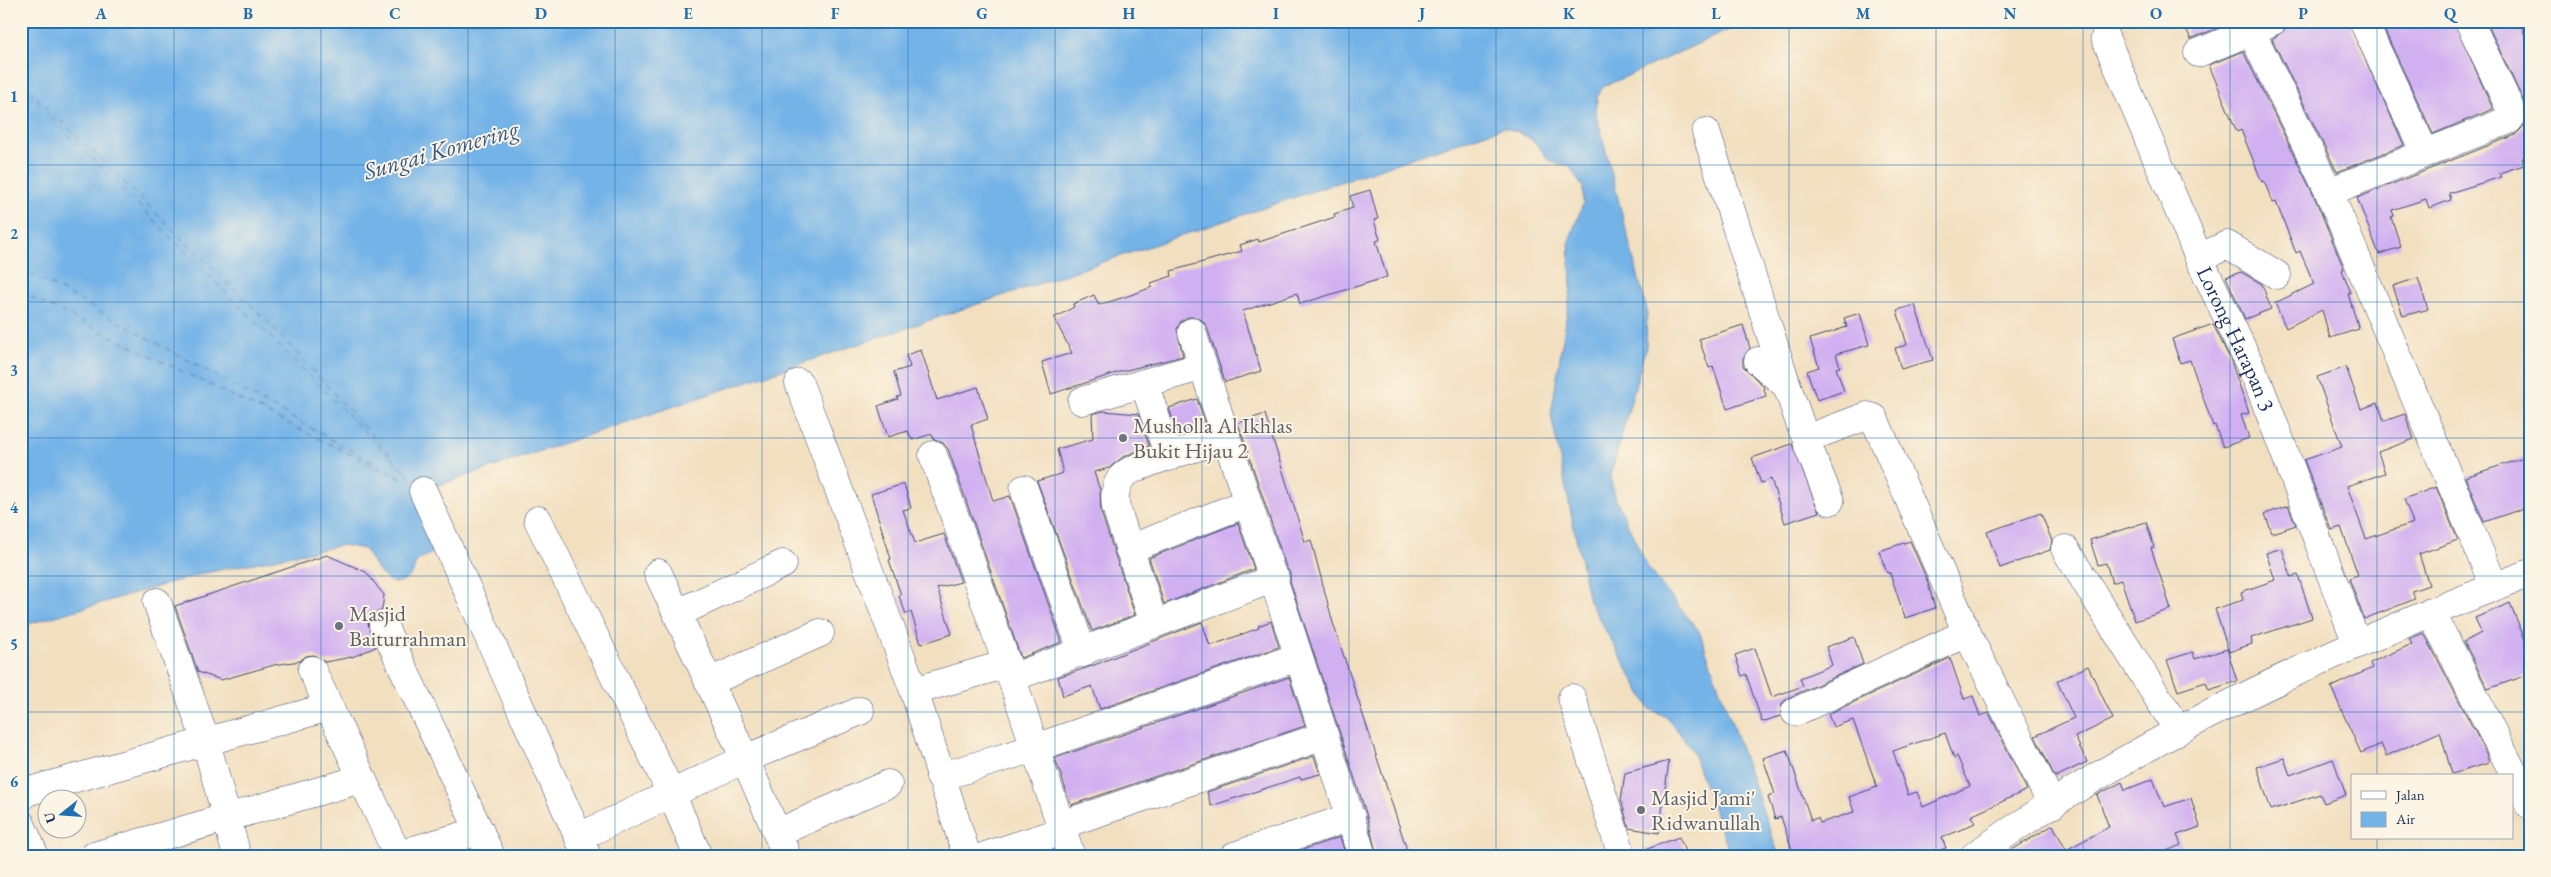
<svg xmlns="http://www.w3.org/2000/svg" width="2551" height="877" viewBox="0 0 2551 877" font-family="'EB Garamond',serif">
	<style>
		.water { fill: #73b3e7; stroke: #4771a2 }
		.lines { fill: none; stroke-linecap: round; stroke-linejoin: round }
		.ferry { stroke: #355787; stroke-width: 1; stroke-dasharray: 6 5; stroke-linecap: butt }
		.building { fill: #d1b0f1; fill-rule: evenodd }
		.minor-casing { stroke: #3b496d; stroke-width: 29 }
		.major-casing { stroke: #3b496d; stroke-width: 29 }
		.minor { stroke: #fff; stroke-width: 28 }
		.major { stroke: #fff; stroke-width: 28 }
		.grid { fill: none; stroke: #1f6fb2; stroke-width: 1; stroke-opacity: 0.55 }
		.worship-dot { fill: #6b7280; stroke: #fcf5e5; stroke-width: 2 }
		.labels { text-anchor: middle; stroke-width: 4; stroke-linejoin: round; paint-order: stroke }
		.street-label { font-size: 22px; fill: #1b2f5e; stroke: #fcf5e5 }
		.worship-label { font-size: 22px; fill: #5b616d; stroke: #fcf5e5; text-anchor: start }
		.water-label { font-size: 24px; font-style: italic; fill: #355787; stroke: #fcf5e5 }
		.neatline { fill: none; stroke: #1f6fb2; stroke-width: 2 }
		.grid-label { font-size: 16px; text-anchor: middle; font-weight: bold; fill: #1f6fb2 }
	</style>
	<rect width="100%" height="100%" fill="#fcf5e5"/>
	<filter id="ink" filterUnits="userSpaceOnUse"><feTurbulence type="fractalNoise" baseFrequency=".02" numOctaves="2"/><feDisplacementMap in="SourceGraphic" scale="10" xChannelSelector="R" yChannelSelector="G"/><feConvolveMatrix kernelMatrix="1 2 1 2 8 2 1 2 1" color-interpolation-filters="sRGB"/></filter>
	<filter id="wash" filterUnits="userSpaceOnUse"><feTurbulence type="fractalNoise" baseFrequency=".0096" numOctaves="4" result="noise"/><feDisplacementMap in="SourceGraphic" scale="20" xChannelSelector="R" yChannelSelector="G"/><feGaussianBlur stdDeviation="1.12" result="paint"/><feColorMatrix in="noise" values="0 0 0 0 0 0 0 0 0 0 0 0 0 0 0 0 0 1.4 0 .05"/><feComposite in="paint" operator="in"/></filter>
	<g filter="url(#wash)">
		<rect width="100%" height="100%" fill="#f2dfc0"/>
		<path class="water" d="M21 21H1748L1603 87 1597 97 1596 113 1647 311 1646 347 1612 470 1611 481 1614 495 1649 570 1699 631 1779 856H1731L1691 748 1667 717 1650 709 1589 601 1551 415 1571 287 1569 241 1583 204V188L1569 165C1541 165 1549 151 1529 138 1522 133 1512 130 1504 127L416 493 436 550C430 556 421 556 416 563 414 566 414 571 412 574 388 598 377 566 364 549L343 545 205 573 21 626Z"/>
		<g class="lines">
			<path class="ferry" d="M21 82 275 329 414 481
				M21 87 409 476
				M21 268 412 484
				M21 292 407 482"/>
		</g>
		<g id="blocks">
			<path class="building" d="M2182 21H2234L2191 39Z
				M2288 21H2348L2404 145 2337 172 2272 39 2285 30Z
				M2380 21H2454L2493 109 2433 134Z
				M2486 21H2520L2530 50V155L2522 158 2524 165 2499 173 2501 177 2449 193 2451 200 2429 208 2426 199 2392 210 2394 216 2391 217 2401 247 2379 254 2357 198 2515 135 2524 126 2526 114 2523 100Z
				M2243 51 2315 198 2344 269 2342 270 2351 293 2348 294 2359 329 2330 338 2322 310 2286 328 2275 303 2314 284 2300 251 2296 253 2276 202 2273 203 2264 181 2262 182 2241 130 2237 132 2209 65Z
				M1370 190 1378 219 1374 220 1380 240 1376 241 1387 277 1300 304 1297 293 1243 311 1261 371 1225 382 1207 327 1202 320 1196 317H1188L1181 321 1177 329 1183 356 1119 372 1051 394 1042 362 1072 353 1054 318 1074 307 1073 304 1094 295 1099 305 1134 294 1152 287 1151 283 1172 276 1171 271 1242 251 1240 245 1258 239 1259 242 1335 217 1334 214 1353 208 1350 196Z
				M2241 272 2262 284 2271 309 2245 319 2226 277Z
				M2418 278 2428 309 2403 316 2393 286Z
				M1915 305 1933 360 1901 369 1895 348 1907 345 1897 310Z
				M1860 313 1869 345 1836 354 1840 367 1836 368 1844 391 1817 400 1807 371 1819 367 1810 339 1847 327 1844 318Z
				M2213 324 2231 361 2249 413 2241 415 2249 438 2223 447 2215 425 2213 426 2190 360 2180 363 2172 339Z
				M1743 325 1750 348 1743 358V366L1763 386 1766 396 1727 409 1713 366 1709 368 1699 339Z
				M921 350 937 400 978 387 988 419 971 425 993 501 1010 496 1062 642 1021 658 948 449 943 443 934 440 932 434 912 440 908 431 888 437 878 406 898 399 897 397 901 396 894 372 910 367 906 355Z
				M2346 367 2361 409 2378 403 2384 421 2405 414 2414 439 2378 452 2385 473 2347 486 2366 539 2413 523 2404 499 2436 487 2458 540 2419 554 2429 585 2412 591 2415 599 2364 619 2349 578 2358 575 2341 527 2331 530 2304 460 2342 447 2317 377Z
				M1197 399 1207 427 1178 436 1169 408Z
				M1103 411 1138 414 1149 446 1123 457 1109 468 1094 472 1100 490 1101 512 1135 615 1092 631 1037 481 1063 473 1057 449 1093 439 1092 414Z
				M1265 414 1305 542 1311 540 1333 623 1409 856H1377L1366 813 1290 581V573L1286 567 1238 423Z
				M1792 444 1819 512 1785 523 1771 479 1761 483 1752 458Z
				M2530 456V506L2484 522 2465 477Z
				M904 484 911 508 903 510 915 543 944 534 961 582 937 588 952 634 921 644 911 612 906 614 899 596 901 595 889 560 891 559 871 494Z
				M2288 506 2296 525 2272 533 2265 514Z
				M2041 513 2052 541 2050 550 2000 568 1987 532Z
				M2146 522 2154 547 2151 548 2171 609 2135 621 2121 580 2112 583 2106 563 2098 565 2090 540Z
				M1238 523 1254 569 1164 604 1149 558Z
				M1910 541 1927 580 1935 608 1905 618 1890 573H1887L1879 551Z
				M2282 548 2291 577 2298 575 2312 618 2251 638 2252 644 2229 652 2215 609 2243 600 2241 592 2275 580 2266 553Z
				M327 555 366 572 384 595 382 610 371 616 368 623 376 647 352 657 325 662 314 655 306 656 300 661 274 665 221 680 198 672 175 606Z
				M2510 603 2530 652V674L2488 689 2464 642 2481 633 2475 618Z
				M1271 621 1279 647 1100 709 1092 686 1063 696 1058 677 1089 667 1202 622 1210 646 1259 628 1258 626Z
				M2424 633 2486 753 2489 763 2452 774 2440 732 2386 756 2381 744 2361 753 2331 687 2372 668 2370 663 2412 644 2409 639Z
				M1854 637 1863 664 1788 698 1782 703 1780 716 1762 722 1746 674 1742 676 1735 655 1755 648 1772 697 1803 686 1800 678 1832 665 1826 647Z
				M2227 649 2237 681 2209 690 2206 682 2178 691 2167 660 2193 652 2195 659Z
				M1950 658 1964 699 1973 696 1980 716 1989 713 2027 790 1971 816 1975 823 1942 838 1946 848 1922 856H1794L1781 817 1775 819 1768 797 1775 794 1763 758 1787 750 1811 820 1818 818 1820 823 1854 812 1849 797 1877 787 1853 720 1833 727 1828 714ZM1945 733 1954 758 1957 756 1970 786 1923 807 1917 792 1908 795 1893 751Z
				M2088 666 2113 719 2075 737 2087 762 2055 777 2035 736 2074 718 2057 681Z
				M1289 677 1305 726 1071 805 1055 758Z
				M1314 756 1320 774 1301 779 1300 777 1211 806 1207 792Z
				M2284 758 2290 775 2333 759 2346 795 2324 803 2320 794 2271 810 2257 767Z
				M1669 761 1659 833 1629 828 1621 800 1625 773Z
				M2153 779 2164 807 2191 798 2200 827 2177 835 2181 845 2154 856H2002L2053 825 2066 850 2109 827 2097 795 2122 782 2125 790Z
				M1340 837 1346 856H1284Z
				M1679 837 1687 856H1637V853Z"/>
		</g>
	</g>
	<g filter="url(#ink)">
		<use href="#blocks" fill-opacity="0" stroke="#3b496d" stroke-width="1"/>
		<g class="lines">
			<g class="minor-casing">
				<g id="minor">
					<path d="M2273 21 2251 31 2329 192 2494 586"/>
					<path d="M2363 21 2425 153"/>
					<path id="s1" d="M2105 37 2199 258 2258 382 2357 644"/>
					<path d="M2198 53 2251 31"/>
					<path d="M1706 132 1787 386"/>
					<path d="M2329 192 2509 120 2511 117 2509 106 2469 21"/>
					<path d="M2199 258 2227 245 2277 275"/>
					<path d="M1192 332C1248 507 1309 680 1362 856"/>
					<path d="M1758 361 1787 386 1802 429 1806 435H1816L1867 416 1874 418 1967 633 2052 805"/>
					<path d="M799 383 914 691 967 856"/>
					<path d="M1144 383 1169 457"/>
					<path d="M1082 401 1193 369"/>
					<path d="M1806 435 1808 446 1830 501"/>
					<path d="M933 455 1007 664 1071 856"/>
					<path d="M1024 489 1083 653"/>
					<path d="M423 491 587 856"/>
					<path d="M538 520 672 795 698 856"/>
					<path d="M1129 549 1247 503"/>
					<path d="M2065 549 2178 730"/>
					<path d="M658 573 745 759 860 711"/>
					<path d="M157 602 206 742 237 856"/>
					<path d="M2431 612 2530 805"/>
					<path d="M678 613 783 564"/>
					<path d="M1154 624 1116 507C1114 496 1115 484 1124 475 1137 463 1206 445 1226 438"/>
					<path d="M383 625 491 856"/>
					<path d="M312 670 398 856"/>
					<path d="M1012 678 1275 578"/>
					<path d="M709 682 820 633"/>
					<path d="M914 691 1007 664"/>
					<path d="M1572 698 1622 856"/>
					<path d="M1795 712 1967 633"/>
					<path d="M940 777 1035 748 1298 657"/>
					<path d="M21 797 26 792 329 707"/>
					<path d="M21 824 35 856"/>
					<path d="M1061 825 1324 736"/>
					<path d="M777 833 888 784"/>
					<path d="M579 837 745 759 787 856"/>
					<path d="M94 856 361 779"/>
					<path d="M393 856 480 831"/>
					<path d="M985 856 1063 831"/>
					<path d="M1234 856 1351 817"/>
				</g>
			</g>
			<g class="major-casing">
				<path id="major" d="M1974 856C2145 735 2336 648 2530 573"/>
			</g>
			<use href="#minor" class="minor"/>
			<use href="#major" class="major"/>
		</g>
	</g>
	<path class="grid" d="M174 21V856M321 21V856M468 21V856M615 21V856M762 21V856M908 21V856M1055 21V856M1202 21V856M1349 21V856M1496 21V856M1643 21V856M1789 21V856M1936 21V856M2083 21V856M2230 21V856M2377 21V776M21 165H2530M21 302H2530M21 438H2530M21 576H2530M21 712H2530M2377 838V856"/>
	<g class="worship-dot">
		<circle cx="1123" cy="438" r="5"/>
		<circle cx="339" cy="626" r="5"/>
		<circle cx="1641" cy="810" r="5"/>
	</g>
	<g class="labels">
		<g class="street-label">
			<text dy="8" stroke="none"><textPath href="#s1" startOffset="329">Lorong Harapan 3</textPath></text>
		</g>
		<g class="worship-label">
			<text x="1133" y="433">Musholla Al Ikhlas<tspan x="1133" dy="25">Bukit Hijau 2</tspan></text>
			<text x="349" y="621">Masjid<tspan x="349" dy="25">Baiturrahman</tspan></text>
			<text x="1651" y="805">Masjid Jami'<tspan x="1651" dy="25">Ridwanullah</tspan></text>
		</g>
		<g class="water-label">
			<text transform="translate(441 150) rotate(-16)" y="8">Sungai Komering</text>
		</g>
	</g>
	<rect width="2551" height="877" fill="none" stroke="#fcf5e5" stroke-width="55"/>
	<rect x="2351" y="774" width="162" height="65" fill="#fcf5e5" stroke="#a2a6af"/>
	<rect x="2361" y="791" width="25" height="8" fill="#ffffff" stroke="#a2a6af"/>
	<text x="2396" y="800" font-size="15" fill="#1b2f5e">Jalan</text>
	<rect x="2361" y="812" width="25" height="15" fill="#73b3e7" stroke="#a2a6af"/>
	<text x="2396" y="824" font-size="15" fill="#1b2f5e">Air</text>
	<g transform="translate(62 814) rotate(253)"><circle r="24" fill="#fcf5e5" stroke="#a2a6af"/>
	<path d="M0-4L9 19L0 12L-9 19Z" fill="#1f6fb2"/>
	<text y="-8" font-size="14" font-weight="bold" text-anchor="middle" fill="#1b2f5e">U</text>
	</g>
	<rect x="28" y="28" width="2496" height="822" class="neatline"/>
	<g class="grid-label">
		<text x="101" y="19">A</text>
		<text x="248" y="19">B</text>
		<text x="395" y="19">C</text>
		<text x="541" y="19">D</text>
		<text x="688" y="19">E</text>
		<text x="835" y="19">F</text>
		<text x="982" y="19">G</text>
		<text x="1129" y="19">H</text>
		<text x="1276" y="19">I</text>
		<text x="1422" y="19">J</text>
		<text x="1569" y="19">K</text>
		<text x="1716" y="19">L</text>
		<text x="1863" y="19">M</text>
		<text x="2010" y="19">N</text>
		<text x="2156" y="19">O</text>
		<text x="2303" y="19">P</text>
		<text x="2450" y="19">Q</text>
		<text x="14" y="102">1</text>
		<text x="14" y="239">2</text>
		<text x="14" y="376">3</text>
		<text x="14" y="513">4</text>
		<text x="14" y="650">5</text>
		<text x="14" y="787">6</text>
	</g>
</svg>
